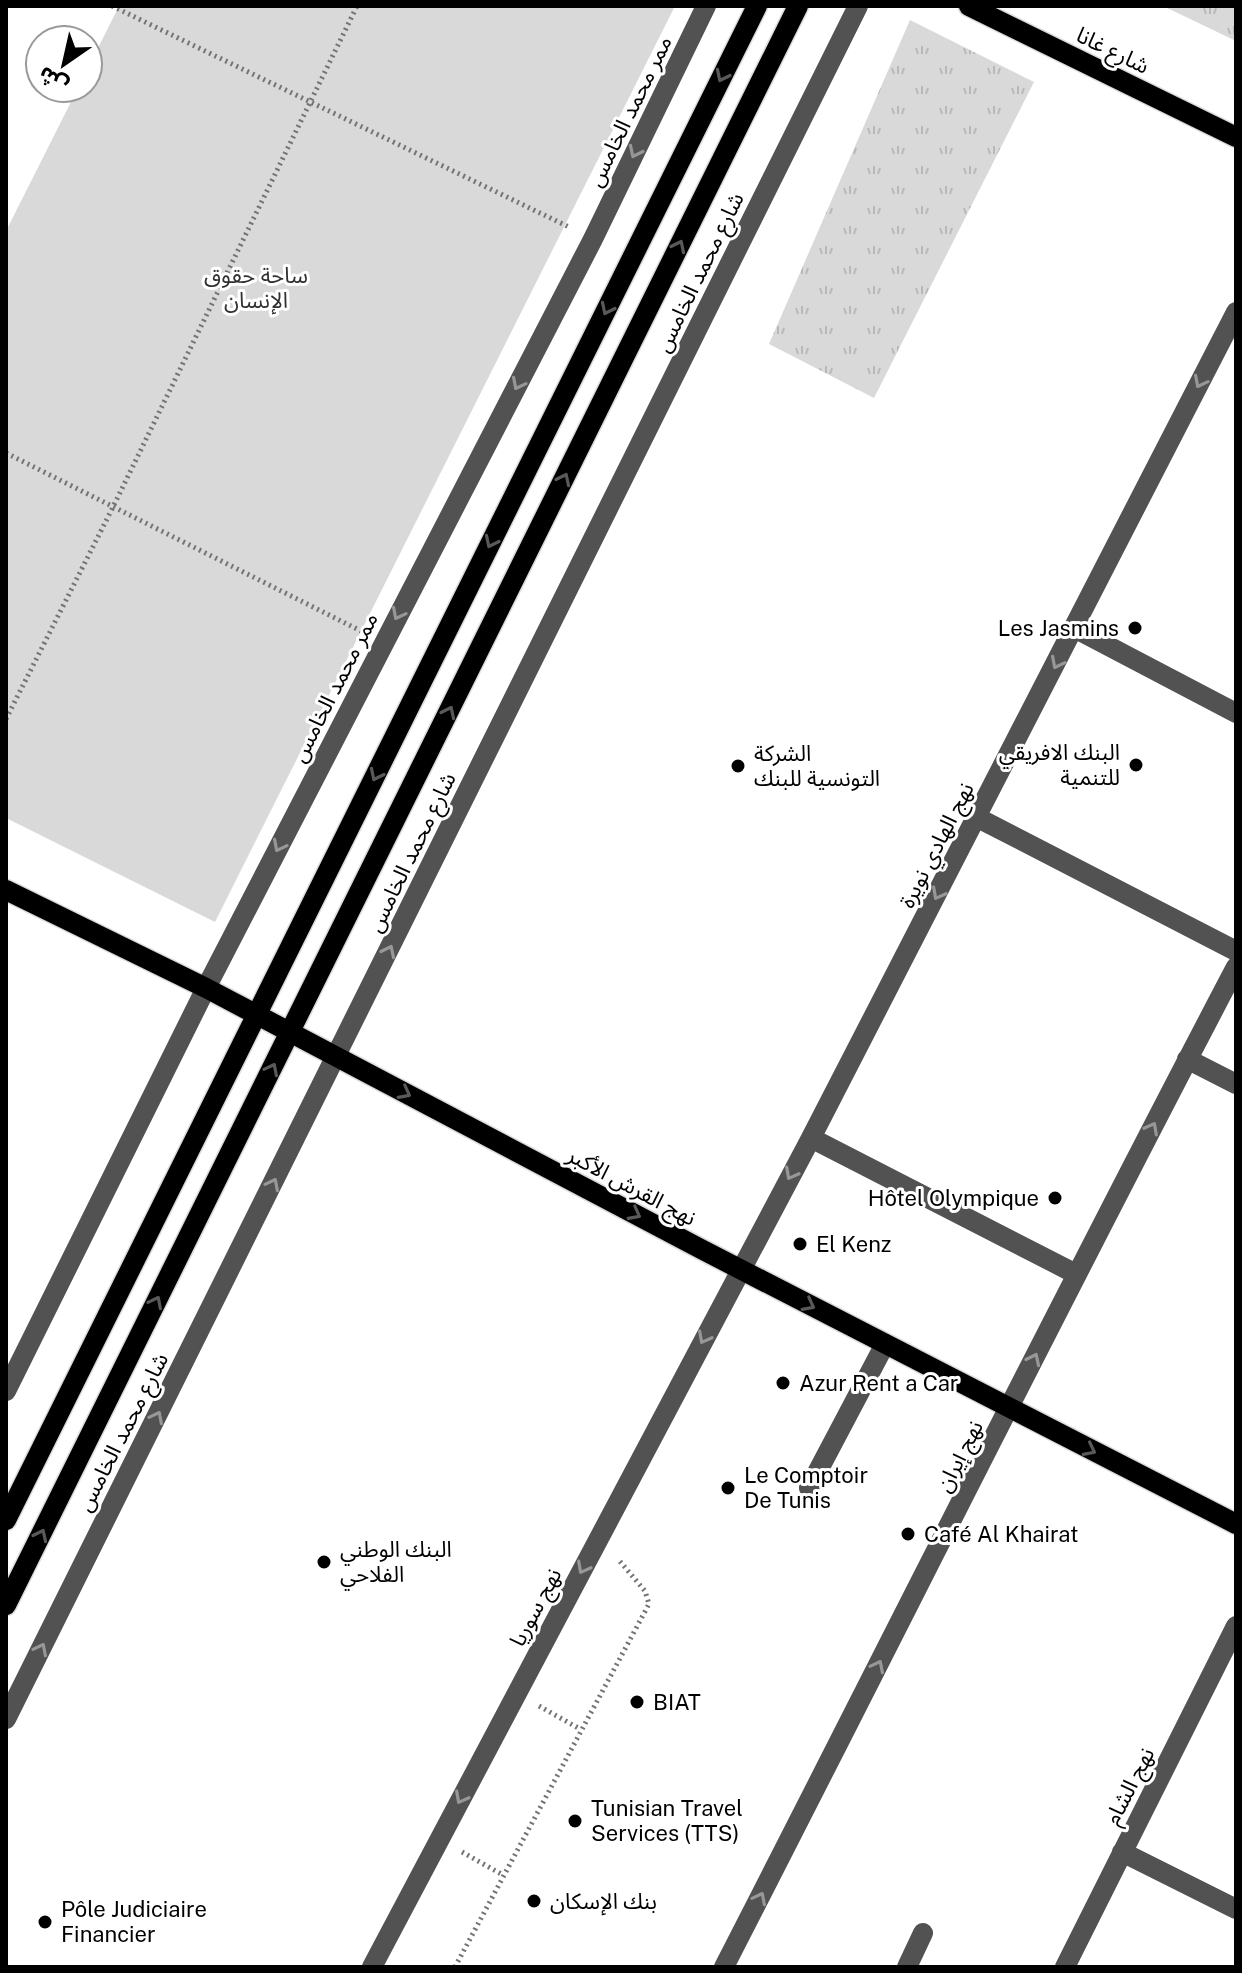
<svg xmlns="http://www.w3.org/2000/svg" width="1242" height="1973" viewBox="0 0 1242 1973" font-family="'Public Sans','Noto Sans Arabic',sans-serif">
	<style>
		.grass { fill: url(#grass-tufts) }
		.park { fill: #d9d9d9 }
		.lines { fill: none; stroke-linecap: round; stroke-linejoin: round }
		.major-casing { stroke: #dbdbdb; stroke-width: 23 }
		.path { stroke: #747474; stroke-width: 5; stroke-dasharray: 2 4; stroke-linecap: butt }
		.minor { stroke: #525252; stroke-width: 20 }
		.major { stroke: #000; stroke-width: 20 }
		.oneway { stroke: #595959 }
		.oneway2 { stroke: #979797 }
		.poi-dot { fill: #000; stroke: #fff; stroke-width: 3 }
		.labels { text-anchor: middle; stroke-width: 6; stroke-linejoin: round; paint-order: stroke }
		.street-label { font-size: 22px; fill: #000; stroke: #fff }
		.park-label { font-size: 22px; fill: #303030; stroke: #fff }
		.poi-label { font-size: 22px; fill: #000; stroke: #fff; text-anchor: start }
	</style>
	<defs>
		<pattern id="grass-tufts" width="24" height="20" patternUnits="userSpaceOnUse" patternTransform="scale(2)"><rect width="24" height="20" fill="#d9d9d9"/><path d="M3 7l-1-3M5 7V3M7 7l1-3M15 17l-1-3M17 17v-4M19 17l1-3" fill="none" stroke="#b8b8b8"/></pattern>
	</defs>
	<rect width="100%" height="100%" fill="#fff"/>
	<path class="grass" d="M1163 6H1236V41Z
		M910 20 1034 82 874 398 769 344Z"/>
	<path class="park" d="M119 6H675L215 922 6 818V231L78 88H88V68Z"/>
	<g class="lines">
		<g class="major-casing">
			<path id="major" d="M969 6 1236 137
				M6 890 206 988 701 1249 1236 1524
				M6 1520 757 6
				M6 1605 798 6"/>
		</g>
		<path class="path" d="M112 6 571 228
			M6 453 361 631
			M6 719 113 507 357 6
			M539 1706 580 1729
			M462 1852 503 1875
			M455 1967 649 1604 645 1591 618 1559"/>
		<path class="minor" d="M1074 628 1236 713
			M978 818 1236 951
			M1187 1059 1236 1084
			M811 1138 1076 1274
			M6 1391 206 988 593 239 706 6
			M809 1488 885 1344
			M6 1719 858 6
			M1122 1852 1236 1909
			M372 1967 811 1138 1236 312
			M724 1967C895 1634 1062 1298 1236 967
			M907 1967 923 1933
			M1065 1967 1236 1626"/>
		<use href="#major" class="major"/>
	</g>
	<defs><path id="oneway-chevron" d="M-2-3.5L2.5 0L-2 3.5" fill="none" stroke-width="1.6" stroke-linecap="round" stroke-linejoin="round" transform="scale(2)"/></defs>
	<g class="oneway">
		<use href="#oneway-chevron" transform="translate(722 76) rotate(116)"/>
		<use href="#oneway-chevron" transform="translate(679 246) rotate(-64)"/>
		<use href="#oneway-chevron" transform="translate(607 309) rotate(116)"/>
		<use href="#oneway-chevron" transform="translate(564 479) rotate(-64)"/>
		<use href="#oneway-chevron" transform="translate(491 542) rotate(116)"/>
		<use href="#oneway-chevron" transform="translate(449 712) rotate(-64)"/>
		<use href="#oneway-chevron" transform="translate(376 775) rotate(116)"/>
		<use href="#oneway-chevron" transform="translate(272 1069) rotate(-63)"/>
		<use href="#oneway-chevron" transform="translate(405 1093) rotate(28)"/>
		<use href="#oneway-chevron" transform="translate(635 1214) rotate(28)"/>
		<use href="#oneway-chevron" transform="translate(156 1302) rotate(-63)"/>
		<use href="#oneway-chevron" transform="translate(809 1305) rotate(28)"/>
		<use href="#oneway-chevron" transform="translate(1090 1450) rotate(27)"/>
		<use href="#oneway-chevron" transform="translate(41 1535) rotate(-64)"/>
	</g>
	<g class="oneway2">
		<use href="#oneway-chevron" transform="translate(635 152) rotate(116)"/>
		<use href="#oneway-chevron" transform="translate(1200 382) rotate(117)"/>
		<use href="#oneway-chevron" transform="translate(518 384) rotate(117)"/>
		<use href="#oneway-chevron" transform="translate(398 614) rotate(117)"/>
		<use href="#oneway-chevron" transform="translate(1057 663) rotate(117)"/>
		<use href="#oneway-chevron" transform="translate(279 846) rotate(117)"/>
		<use href="#oneway-chevron" transform="translate(938 894) rotate(118)"/>
		<use href="#oneway-chevron" transform="translate(389 951) rotate(-64)"/>
		<use href="#oneway-chevron" transform="translate(1152 1128) rotate(-62)"/>
		<use href="#oneway-chevron" transform="translate(791 1174) rotate(118)"/>
		<use href="#oneway-chevron" transform="translate(273 1184) rotate(-63)"/>
		<use href="#oneway-chevron" transform="translate(704 1338) rotate(118)"/>
		<use href="#oneway-chevron" transform="translate(1034 1359) rotate(-64)"/>
		<use href="#oneway-chevron" transform="translate(157 1417) rotate(-63)"/>
		<use href="#oneway-chevron" transform="translate(583 1568) rotate(118)"/>
		<use href="#oneway-chevron" transform="translate(41 1649) rotate(-63)"/>
		<use href="#oneway-chevron" transform="translate(878 1666) rotate(-63)"/>
		<use href="#oneway-chevron" transform="translate(461 1798) rotate(118)"/>
		<use href="#oneway-chevron" transform="translate(760 1898) rotate(-63)"/>
	</g>
	<g class="poi-dot">
		<circle cx="1135" cy="628" r="8"/>
		<circle cx="1136" cy="765" r="8"/>
		<circle cx="738" cy="766" r="8"/>
		<circle cx="1055" cy="1198" r="8"/>
		<circle cx="800" cy="1244" r="8"/>
		<circle cx="783" cy="1383" r="8"/>
		<circle cx="728" cy="1488" r="8"/>
		<circle cx="908" cy="1534" r="8"/>
		<circle cx="324" cy="1562" r="8"/>
		<circle cx="637" cy="1702" r="8"/>
		<circle cx="575" cy="1821" r="8"/>
		<circle cx="534" cy="1901" r="8"/>
		<circle cx="45" cy="1922" r="8"/>
	</g>
	<g class="labels">
		<g class="street-label">
			<text transform="translate(1113 50) rotate(26)" y="8">شارع غانا</text>
			<text transform="translate(629 111) rotate(-64)" y="8">ممر محمد الخامس</text>
			<text transform="translate(699 272) rotate(-64)" y="8">شارع محمد الخامس</text>
			<text transform="translate(334 687) rotate(-63)" y="8">ممر محمد الخامس</text>
			<text transform="translate(936 845) rotate(-63)" y="8">نهج الهادي نويرة</text>
			<text transform="translate(411 852) rotate(-64)" y="8">شارع محمد الخامس</text>
			<text transform="translate(632 1186) rotate(28)" y="8">نهج القرش الأكبر</text>
			<text transform="translate(122 1432) rotate(-63)" y="8">شارع محمد الخامس</text>
			<text transform="translate(959 1456) rotate(-63)" y="8">نهج إيران</text>
			<text transform="translate(535 1607) rotate(-62)" y="8">نهج سوريا</text>
			<text transform="translate(1129 1786) rotate(-63)" y="8">نهج الشام</text>
		</g>
		<g class="park-label">
			<text x="256" y="283">ساحة حقوق<tspan x="256" dy="25">الإنسان</tspan></text>
		</g>
		<g class="poi-label">
			<text x="1119" y="636" text-anchor="end">Les Jasmins</text>
			<text x="1120" y="760" text-anchor="end">البنك الافريقي<tspan x="1120" dy="25">للتنمية</tspan></text>
			<text x="754" y="761">الشركة<tspan x="754" dy="25">التونسية للبنك</tspan></text>
			<text x="1039" y="1206" text-anchor="end">Hôtel Olympique</text>
			<text x="816" y="1252">El Kenz</text>
			<text x="799" y="1391">Azur Rent a Car</text>
			<text x="744" y="1483">Le Comptoir<tspan x="744" dy="25">De Tunis</tspan></text>
			<text x="924" y="1542">Café Al Khairat</text>
			<text x="340" y="1557">البنك الوطني<tspan x="340" dy="25">الفلاحي</tspan></text>
			<text x="653" y="1710">BIAT</text>
			<text x="591" y="1816">Tunisian Travel<tspan x="591" dy="25">Services (TTS)</tspan></text>
			<text x="550" y="1909">بنك الإسكان</text>
			<text x="61" y="1917">Pôle Judiciaire<tspan x="61" dy="25">Financier</tspan></text>
		</g>
	</g>
	<rect width="1242" height="1973" fill="none" stroke="#000000" stroke-width="16"/>
	<g transform="translate(64 64) rotate(214)"><circle r="38" fill="#ffffff" stroke="#999999" stroke-width="2"/>
	<path d="M0-6L14 30L0 20L-14 30Z" fill="#000000"/>
	<text y="-12" font-size="22" font-weight="bold" text-anchor="middle" fill="#000000">ش</text>
	</g>
</svg>
